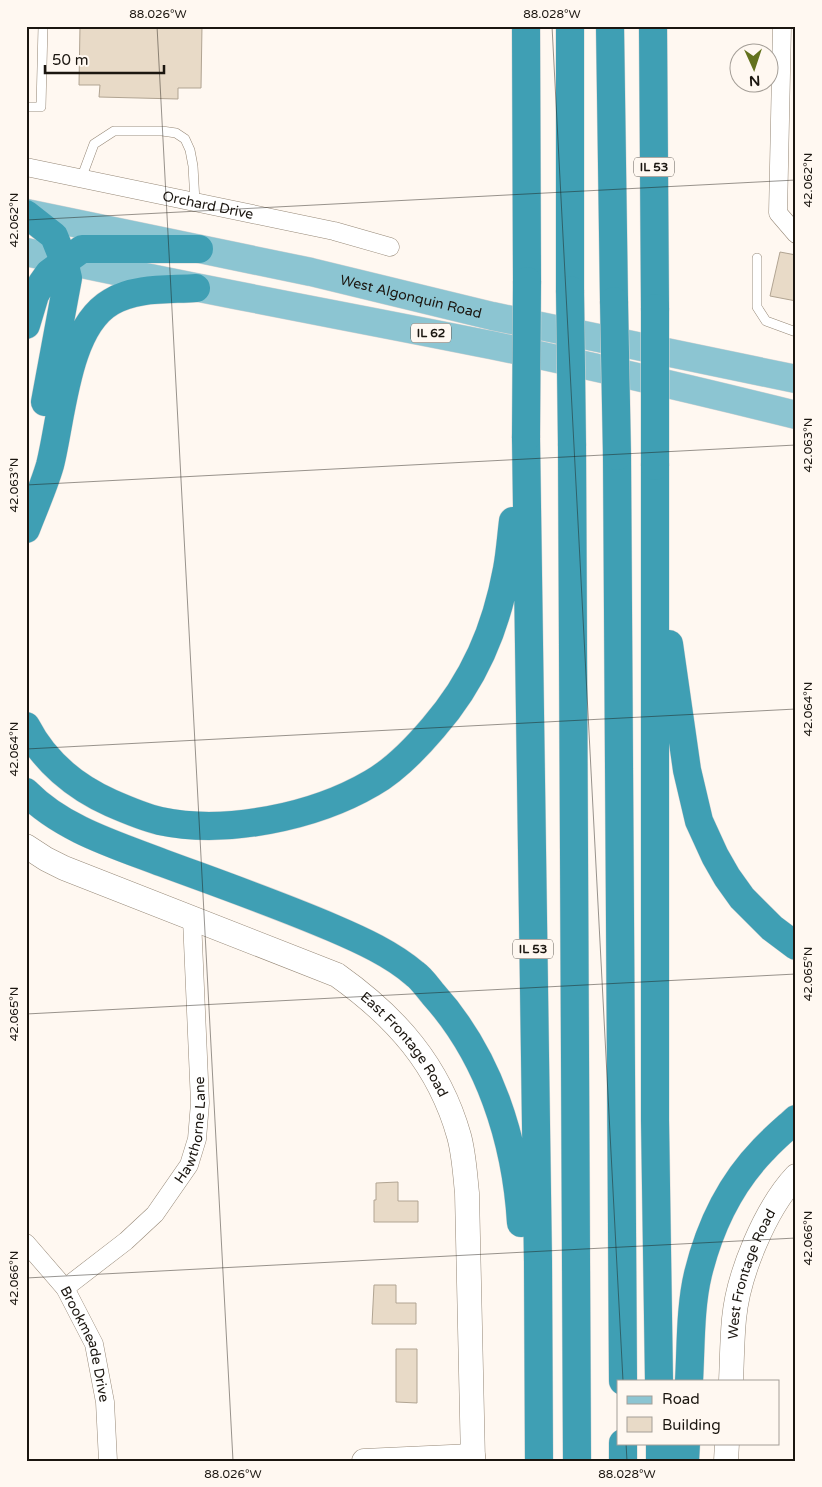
<svg xmlns="http://www.w3.org/2000/svg" width="822" height="1487" viewBox="0 0 822 1487" font-family="'Varela Round',sans-serif">
	<style>
		.building { fill: #e8dac7; stroke: #b1a492 }
		.lines { fill: none; stroke-linecap: round; stroke-linejoin: round }
		.lane-casing { stroke: #968877; stroke-width: 10 }
		.street-casing { stroke: #968877; stroke-width: 19 }
		.secondary-casing { stroke: #968877; stroke-width: 25 }
		.primary-casing { stroke: #d6d5d4; stroke-width: 29 }
		.highway-casing { stroke: #d6d5d4; stroke-width: 29 }
		.lane { stroke: #fff; stroke-width: 9 }
		.street { stroke: #fff; stroke-width: 18 }
		.secondary { stroke: #fff; stroke-width: 24 }
		.primary { stroke: #8cc5d2; stroke-width: 28 }
		.highway { stroke: #3f9fb4; stroke-width: 28 }
		.highway-bridge-casing { stroke: #d6d5d4; stroke-width: 29; stroke-linecap: butt }
		.highway-bridge { stroke: #3f9fb4; stroke-width: 28 }
		.ticks { fill: none; stroke: #1b1610; stroke-width: 1; stroke-opacity: 0.45 }
		.labels { text-anchor: middle; stroke-width: 4; stroke-linejoin: round; paint-order: stroke }
		.shield { fill: #fff8f1; stroke: #5f5a54; stroke-width: 1 }
		.shield-label { font-size: 12px; font-weight: bold; fill: #1b1610 }
		.street-label { font-size: 14px; fill: #1b1610; stroke: #fff8f1 }
		.neatline { fill: none; stroke: #1b1610; stroke-width: 2 }
		.ticks-label { font-size: 12px; text-anchor: middle; fill: #1b1610 }
	</style>
	<rect width="100%" height="100%" fill="#fff8f1"/>
	<path class="building" d="M80 26H202L201 88H178V99L99 97 100 85H79Z
		M780 252 796 255V301L770 296Z
		M398 1182V1201H418V1222H374V1200H376V1183Z
		M374 1285H396V1303H416V1324H372Z
		M396 1349H417V1403L396 1402Z"/>
	<g class="lines">
		<g class="lane-casing">
			<path id="lane" d="M26 107H41L43 26
				M81 179 94 144 114 131H162L176 133 185 139 190 150 193 166 195 202
				M757 258V307L766 321 796 332"/>
		</g>
		<g class="street-casing">
			<g id="street">
				<path d="M782 26 778 213 796 234"/>
				<path id="s1" d="M26 167 334 231 390 247"/>
				<path id="s2" d="M26 1243 65 1288 94 1344 105 1402 108 1461"/>
				<path id="s3" d="M65 1288 126 1241 155 1214 189 1165 197 1139 200 1103 192 919"/>
			</g>
		</g>
		<g class="secondary-casing">
			<g id="secondary">
				<path id="s4" d="M26 846 46 859 64 868 337 975C396 1017 439 1065 459 1136 464 1154 465 1174 467 1193L473 1461"/>
				<path id="s5" d="M731 1381C732 1360 732 1340 734 1319 738 1275 765 1209 796 1176"/>
				<path d="M364 1461 473 1456"/>
				<path d="M726 1461 727 1443"/>
			</g>
		</g>
		<g class="primary-casing">
			<g id="primary">
				<path id="s6" d="M26 213 311 272 492 316 796 379"/>
				<path d="M26 252C181 286 336 314 491 345 593 366 695 390 796 415"/>
			</g>
		</g>
		<g class="highway-casing">
			<path id="highway" d="M526 26 527 281
				M570 26V290
				M610 26 614 301
				M653 26 655 308
				M26 214 54 236 64 261 68 278 45 402
				M26 325 35 295 42 283 49 273 82 249H199
				M526 438 538 1262 539 1461
				M572 446 577 1461
				M617 456 623 1381
				M655 466V1120L659 1381
				M26 529C34 508 44 486 50 465 62 418 66 328 111 302 135 287 169 290 196 288
				M669 644 687 770 699 821 715 856 727 877 742 898 772 928 796 946
				M26 726C44 761 75 787 111 803 127 810 143 817 160 821 226 835 314 817 372 783 395 770 416 748 433 728 474 681 496 629 507 569 510 553 511 537 513 521
				M26 792C62 829 116 845 163 863 220 884 277 904 333 928 361 940 392 954 415 974 422 979 427 987 433 994 489 1056 516 1140 521 1223
				M689 1381C691 1347 690 1307 698 1274 709 1229 730 1184 763 1150 773 1139 785 1129 796 1119
				M623 1443V1461
				M660 1443V1461
				M685 1461 686 1443"/>
		</g>
		<use href="#lane" class="lane"/>
		<use href="#street" class="street"/>
		<use href="#secondary" class="secondary"/>
		<use href="#primary" class="primary"/>
		<use href="#highway" class="highway"/>
		<g class="highway-bridge-casing">
			<path id="highway-bridge" d="M570 290 572 446
				M614 301 617 456
				M526 438 527 281
				M655 466V308"/>
		</g>
		<use href="#highway-bridge" class="highway-bridge"/>
	</g>
	<path class="ticks" d="M157 26 233 1461M552 26 623 1381M26 220 796 180M26 485 796 445M26 749 796 709M26 1014 796 974M26 1278 796 1238M626 1443 627 1461"/>
	<g class="labels">
		<g class="shield">
			<rect x="634" y="157.5" width="40" height="19" rx="4"/>
			<rect x="411" y="323.5" width="40" height="19" rx="4"/>
			<rect x="513" y="939.5" width="40" height="19" rx="4"/>
		</g>
		<g class="shield-label">
			<text x="654" y="171">IL 53</text>
			<text x="431" y="337">IL 62</text>
			<text x="533" y="953">IL 53</text>
		</g>
		<g class="street-label">
			<text dy="5" stroke="none"><textPath href="#s1" startOffset="186">Orchard Drive</textPath></text>
			<text dy="5" stroke="none"><textPath href="#s6" startOffset="394">West Algonquin Road</textPath></text>
			<text dy="5" stroke="none"><textPath href="#s4" startOffset="435">East Frontage Road</textPath></text>
			<text dy="5" stroke="none"><textPath href="#s3" startOffset="211">Hawthorne Lane</textPath></text>
			<text dy="5" stroke="none"><textPath href="#s5" startOffset="110">West Frontage Road</textPath></text>
			<text dy="5" stroke="none"><textPath href="#s2" startOffset="120">Brookmeade Drive</textPath></text>
		</g>
	</g>
	<rect width="822" height="1487" fill="none" stroke="#fff8f1" stroke-width="55"/>
	<rect x="617" y="1380" width="162" height="65" fill="#fff8f1" stroke="#a49e97"/>
	<rect x="627" y="1396" width="25" height="8" fill="#8cc5d2" stroke="#a49e97"/>
	<text x="662" y="1404" font-size="15" fill="#1b1610">Road</text>
	<rect x="627" y="1417" width="25" height="15" fill="#e8dac7" stroke="#a49e97"/>
	<text x="662" y="1430" font-size="15" fill="#1b1610">Building</text>
	<g transform="translate(754 68) rotate(177)"><circle r="24" fill="#fff8f1" stroke="#a49e97"/>
	<path d="M0-4L9 19L0 12L-9 19Z" fill="#63721e"/>
	<text y="-8" font-size="14" font-weight="bold" text-anchor="middle" fill="#1b1610">N</text>
	</g>
	<path d="M45 65v8h119v-8" fill="none" stroke="#1b1610" stroke-width="2.5"/>
	<text x="52" y="65" font-size="15" fill="#1b1610" stroke="#fff8f1" stroke-width="4" paint-order="stroke">50 m</text>
	<rect x="28" y="28" width="766" height="1432" class="neatline"/>
	<g class="ticks-label">
		<text x="158" y="18">88.026°W</text>
		<text x="552" y="18">88.028°W</text>
		<text transform="translate(808 180) rotate(-90)" y="4">42.062°N</text>
		<text transform="translate(14 220) rotate(-90)" y="4">42.062°N</text>
		<text transform="translate(808 445) rotate(-90)" y="4">42.063°N</text>
		<text transform="translate(14 485) rotate(-90)" y="4">42.063°N</text>
		<text transform="translate(808 709) rotate(-90)" y="4">42.064°N</text>
		<text transform="translate(14 749) rotate(-90)" y="4">42.064°N</text>
		<text transform="translate(808 974) rotate(-90)" y="4">42.065°N</text>
		<text transform="translate(14 1014) rotate(-90)" y="4">42.065°N</text>
		<text transform="translate(808 1238) rotate(-90)" y="4">42.066°N</text>
		<text transform="translate(14 1278) rotate(-90)" y="4">42.066°N</text>
		<text x="233" y="1478">88.026°W</text>
		<text x="627" y="1478">88.028°W</text>
	</g>
</svg>
